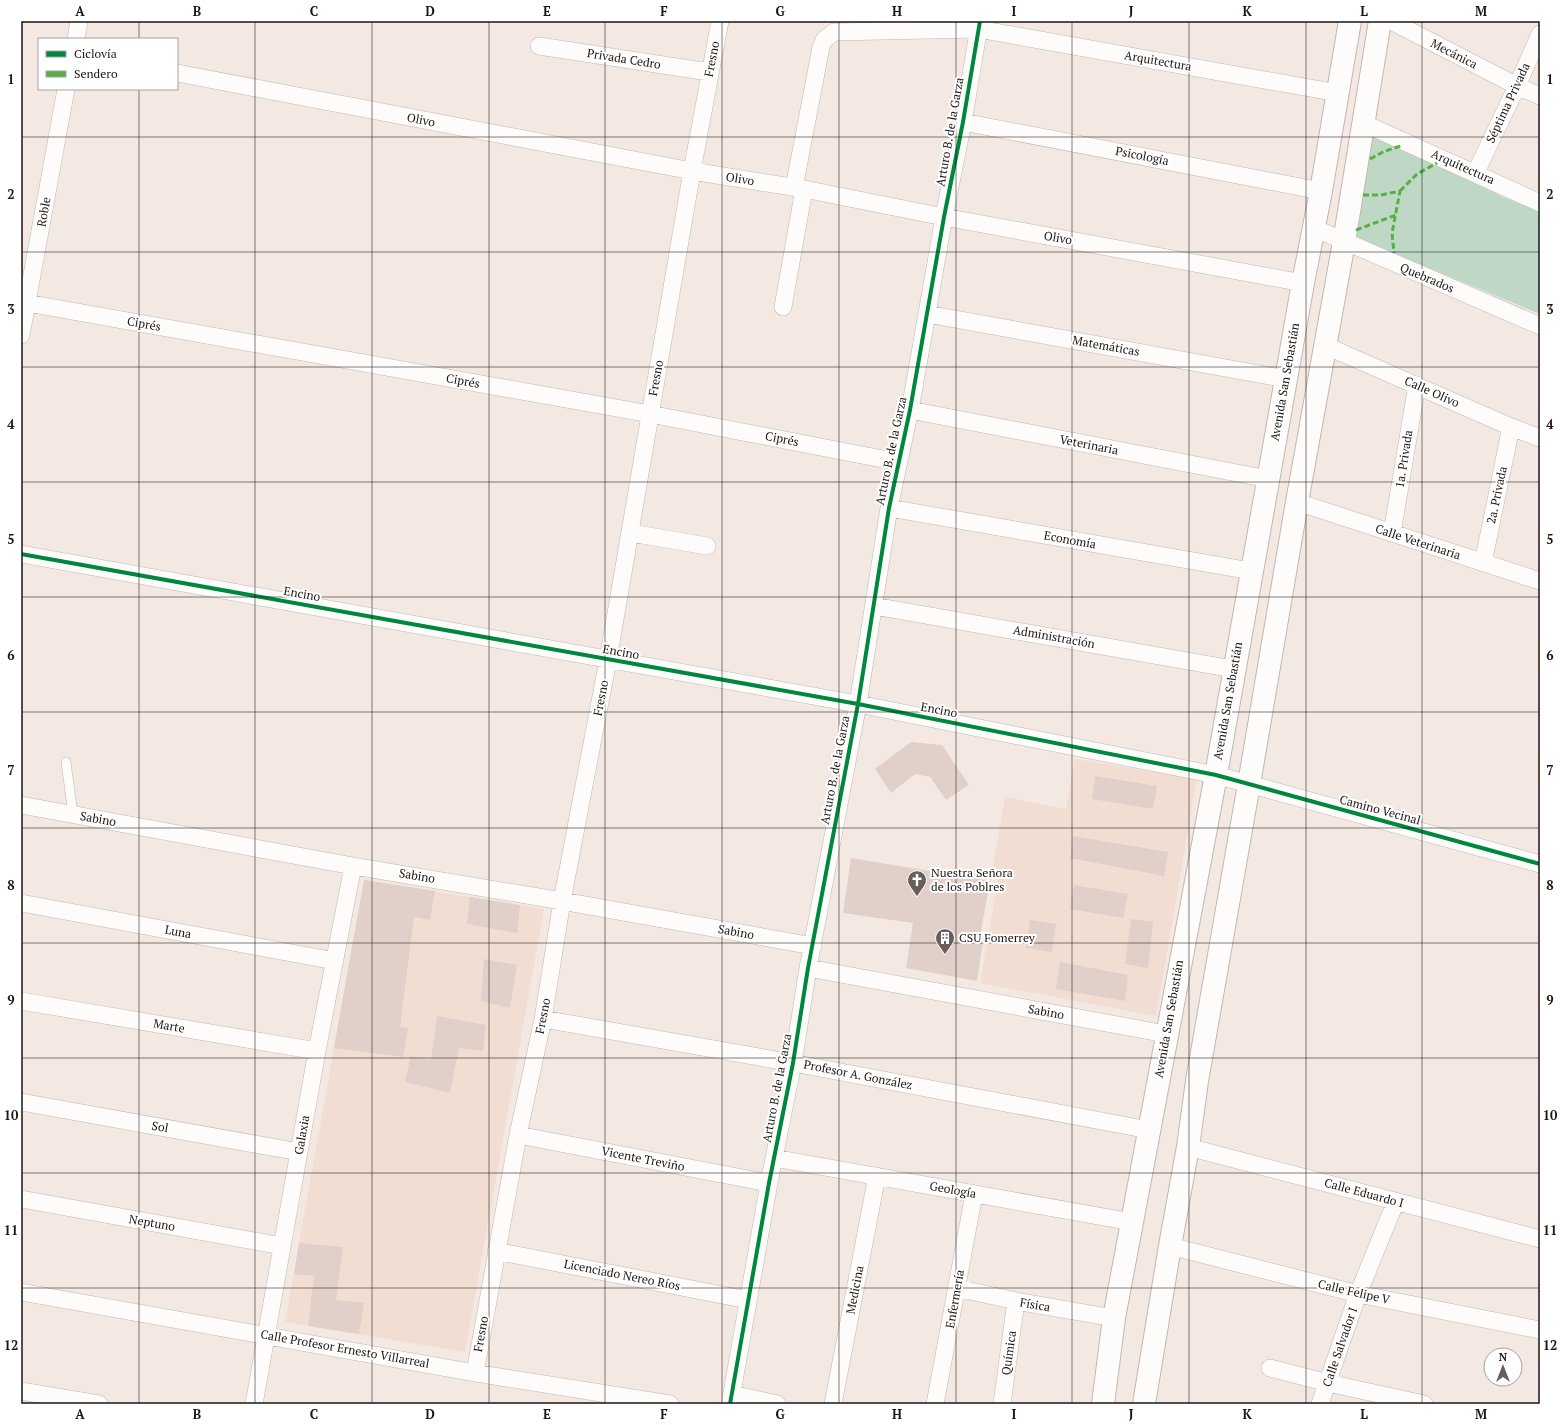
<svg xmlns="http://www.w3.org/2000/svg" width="1561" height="1425" viewBox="0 0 1561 1425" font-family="'PT Serif',serif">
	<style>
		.built { fill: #f2ddd3 }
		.green { fill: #bfd8c6 }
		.building { fill: #e1d0c9 }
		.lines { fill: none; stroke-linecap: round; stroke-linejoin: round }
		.lane-casing { stroke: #c0b7b3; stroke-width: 10 }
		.street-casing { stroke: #c0b7b3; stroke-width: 18 }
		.secondary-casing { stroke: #c0b7b3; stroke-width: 24 }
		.lane { stroke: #fdfcfb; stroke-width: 9 }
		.street { stroke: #fdfcfb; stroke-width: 17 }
		.secondary { stroke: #fdfcfb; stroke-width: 22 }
		.quiet { stroke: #55b144; stroke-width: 3; stroke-dasharray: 6 3; stroke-linecap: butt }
		.cycleway-casing { stroke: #fff; stroke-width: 6 }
		.cycleway { stroke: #00873e; stroke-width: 4 }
		.grid { fill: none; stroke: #1d1512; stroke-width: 1; stroke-opacity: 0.55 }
		.labels { text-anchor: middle; stroke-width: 4; stroke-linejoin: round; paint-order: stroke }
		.street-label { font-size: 12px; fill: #1d1512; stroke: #fff }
		.poi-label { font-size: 12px; fill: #1d1512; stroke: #fff; text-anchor: start }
		.neatline { fill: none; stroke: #1d1512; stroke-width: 1.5 }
		.grid-label { font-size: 13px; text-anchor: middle; font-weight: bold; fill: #1d1512 }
	</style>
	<rect width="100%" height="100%" fill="#f4e8e3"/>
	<path class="built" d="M1075 759 1197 779 1156 1016 980 983 998 880 991 877 1005 797 1066 809Z
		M364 880 544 909 465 1352 285 1322Z"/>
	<path class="green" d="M1374 134 1437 163 1503 197 1540 212V314L1354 237Z"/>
	<path class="building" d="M911 742 942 745 969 785 946 800 930 777 915 774 891 793 875 769Z
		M1095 776 1157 786 1153 809 1092 799Z
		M1073 836 1168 852 1164 876 1070 858Z
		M851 858 990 881 979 942H983L977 981 906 968 913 923 843 913Z
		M364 880 435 891 430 920 414 917 400 1027 408 1028 403 1057 334 1048Z
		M1074 885 1128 894 1123 918 1070 909Z
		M470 897 520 905 517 933 467 924Z
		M1131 919 1153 922 1148 968 1125 964Z
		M1030 920 1056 924 1052 952 1026 948Z
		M484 959 517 965 510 1008 481 1001Z
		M1060 962 1128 975 1125 1001 1056 989Z
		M437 1016 486 1025 483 1051 459 1048 450 1093 405 1082 411 1056 431 1060Z
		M299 1243 343 1247 336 1300 364 1303 359 1334 308 1326 314 1276 294 1274Z"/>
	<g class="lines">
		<g class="lane-casing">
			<path id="lane" d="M66 762 73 815"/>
		</g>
		<g class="street-casing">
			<path id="street" d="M1391 21 1517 86 1540 96
				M76 39 79 21
				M539 46 709 72
				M177 73 692 171 804 189 944 217 1303 283
				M963 122 1321 191
				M1363 123 1540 203
				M1476 172 1517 86 1540 34
				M794 188 821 47 824 40 834 32 978 29 1338 93
				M1314 228 1540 326
				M27 303 650 414 898 462
				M783 307 804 189
				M927 314 1286 379
				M21 335 66 89
				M1324 345 1511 427 1540 438
				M910 410 1268 479
				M1297 502 1540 581
				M889 508 1251 571
				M631 533 707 546
				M1392 533 1417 385
				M21 554 858 704 1216 775 1540 864
				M1483 563 1511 427
				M874 606 1233 669
				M21 805 353 866 562 901 813 946
				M21 903 335 961
				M808 968 1166 1034
				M21 1001 317 1051
				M543 1019 793 1063 1149 1130
				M21 1102 299 1152
				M518 1135 769 1183
				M1188 1147 1540 1239
				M774 1158 1132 1222
				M21 1199 282 1246
				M1170 1246 1358 1294 1540 1330
				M496 1251 748 1300
				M957 1288 1016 1301 1114 1318
				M21 1292 475 1373 670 1404
				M1270 1368 1328 1383 1424 1404
				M475 1373 518 1135 543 1019 562 901 608 660 692 171 720 21
				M21 1391 99 1404
				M732 1394 777 1404
				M254 1404 317 1051 353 866
				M730 1404 769 1183 793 1063 808 968 858 704 889 508 910 410 944 217 963 122 980 21
				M833 1404 877 1176
				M935 1404 974 1194
				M1002 1404 1016 1301
				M1320 1404 1358 1294 1396 1201"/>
		</g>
		<g class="secondary-casing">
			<path id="secondary" d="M1103 1404 1114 1318 1216 775 1303 283 1321 191 1350 21
				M1144 1404 1170 1246 1188 1147 1197 1081 1249 784 1297 502 1344 242 1380 21"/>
		</g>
		<use href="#lane" class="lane"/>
		<use href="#street" class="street"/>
		<use href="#secondary" class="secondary"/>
		<path class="quiet" d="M1370 159 1385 151 1401 146
			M1400 191 1417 174 1437 163
			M1363 195H1381L1400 191 1392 233 1394 253
			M1356 230 1396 215"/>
		<g class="cycleway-casing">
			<path id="cycleway" d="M21 554 858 704 1216 775 1540 864
				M730 1404 769 1183 793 1063 808 968 858 704 889 508 910 410 944 217 963 122 980 21"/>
		</g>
		<use href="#cycleway" class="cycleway"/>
	</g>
	<path class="grid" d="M139 21V39M255 21V1404M372 21V1404M489 21V1404M605 21V1404M722 21V1404M839 21V1404M956 21V1404M1072 21V1404M1189 21V1404M1306 21V1404M1422 21V1404M139 89V1404M21 137H1540M21 252H1540M21 367H1540M21 482H1540M21 597H1540M21 712H1540M21 828H1540M21 943H1540M21 1058H1540M21 1173H1540M21 1288H1540"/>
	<defs>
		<g id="church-pin" transform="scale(1)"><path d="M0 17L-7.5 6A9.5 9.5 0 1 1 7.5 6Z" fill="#685f5b" stroke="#fff"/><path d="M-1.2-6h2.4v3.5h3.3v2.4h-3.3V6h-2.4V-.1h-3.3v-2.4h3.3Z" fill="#fff"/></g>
		<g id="building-pin" transform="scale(1)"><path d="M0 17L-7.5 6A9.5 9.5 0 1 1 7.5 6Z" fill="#685f5b" stroke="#fff"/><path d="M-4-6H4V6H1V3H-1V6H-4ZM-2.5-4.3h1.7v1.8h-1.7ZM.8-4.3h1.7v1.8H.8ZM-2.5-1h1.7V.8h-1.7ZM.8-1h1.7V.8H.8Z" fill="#fff"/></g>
	</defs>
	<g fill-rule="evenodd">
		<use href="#church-pin" x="917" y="880"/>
		<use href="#building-pin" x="945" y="938"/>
	</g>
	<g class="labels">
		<g class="street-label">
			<text transform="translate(1454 54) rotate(27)" y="4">Mecánica</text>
			<text transform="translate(624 59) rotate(9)" y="4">Privada Cedro</text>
			<text transform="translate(712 59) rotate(-79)" y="4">Fresno</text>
			<text transform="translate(1158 61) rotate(10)" y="4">Arquitectura</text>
			<text transform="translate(1508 103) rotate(-65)" y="4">Séptima Privada</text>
			<text transform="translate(421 120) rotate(11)" y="4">Olivo</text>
			<text transform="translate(950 132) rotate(-80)" y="4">Arturo B. de la Garza</text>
			<text transform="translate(1142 156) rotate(11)" y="4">Psicología</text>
			<text transform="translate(1463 167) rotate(24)" y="4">Arquitectura</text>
			<text transform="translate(740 179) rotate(9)" y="4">Olivo</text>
			<text transform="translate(44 212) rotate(-80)" y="4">Roble</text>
			<text transform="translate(1058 238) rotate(10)" y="4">Olivo</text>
			<text transform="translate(1427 278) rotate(23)" y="4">Quebrados</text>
			<text transform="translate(144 324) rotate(10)" y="4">Ciprés</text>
			<text transform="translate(1106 346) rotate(10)" y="4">Matemáticas</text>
			<text transform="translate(656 378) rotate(-80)" y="4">Fresno</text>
			<text transform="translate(463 381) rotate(10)" y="4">Ciprés</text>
			<text transform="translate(1285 382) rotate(-80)" y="4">Avenida San Sebastián</text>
			<text transform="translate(1432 392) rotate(24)" y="4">Calle Olivo</text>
			<text transform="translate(782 439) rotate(11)" y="4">Ciprés</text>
			<text transform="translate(1089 445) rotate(11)" y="4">Veterinaria</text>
			<text transform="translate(891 451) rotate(-78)" y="4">Arturo B. de la Garza</text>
			<text transform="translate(1404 459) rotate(-81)" y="4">1a. Privada</text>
			<text transform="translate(1497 495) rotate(-78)" y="4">2a. Privada</text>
			<text transform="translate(1070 540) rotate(10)" y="4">Economía</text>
			<text transform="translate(1418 542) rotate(18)" y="4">Calle Veterinaria</text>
			<text transform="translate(302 594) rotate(10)" y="4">Encino</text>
			<text transform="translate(1054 637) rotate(10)" y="4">Administración</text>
			<text transform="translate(621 652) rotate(10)" y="4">Encino</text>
			<text transform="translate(601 698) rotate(-79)" y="4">Fresno</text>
			<text transform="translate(1228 701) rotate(-80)" y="4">Avenida San Sebastián</text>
			<text transform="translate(939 710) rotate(11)" y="4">Encino</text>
			<text transform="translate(835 770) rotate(-79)" y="4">Arturo B. de la Garza</text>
			<text transform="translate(1380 810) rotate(15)" y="4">Camino Vecinal</text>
			<text transform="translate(98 819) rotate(10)" y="4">Sabino</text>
			<text transform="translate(417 876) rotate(9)" y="4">Sabino</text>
			<text transform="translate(178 932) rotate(10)" y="4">Luna</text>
			<text transform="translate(736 932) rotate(10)" y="4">Sabino</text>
			<text transform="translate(1046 1012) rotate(10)" y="4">Sabino</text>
			<text transform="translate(543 1016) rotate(-79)" y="4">Fresno</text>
			<text transform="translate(1169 1019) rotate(-80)" y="4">Avenida San Sebastián</text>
			<text transform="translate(169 1026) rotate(10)" y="4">Marte</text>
			<text transform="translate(858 1075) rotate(11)" y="4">Profesor A. González</text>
			<text transform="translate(777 1088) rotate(-79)" y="4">Arturo B. de la Garza</text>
			<text transform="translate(160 1127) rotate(10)" y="4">Sol</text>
			<text transform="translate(302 1135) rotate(-80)" y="4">Galaxia</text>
			<text transform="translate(643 1159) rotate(11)" y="4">Vicente Treviño</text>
			<text transform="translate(953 1190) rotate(10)" y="4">Geología</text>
			<text transform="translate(1364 1193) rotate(15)" y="4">Calle Eduardo I</text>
			<text transform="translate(152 1223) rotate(10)" y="4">Neptuno</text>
			<text transform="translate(622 1275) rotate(11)" y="4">Licenciado Nereo Ríos</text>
			<text transform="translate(855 1290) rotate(-79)" y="4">Medicina</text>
			<text transform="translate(1354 1292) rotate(13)" y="4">Calle Felipe V</text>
			<text transform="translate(955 1299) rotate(-80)" y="4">Enfermería</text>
			<text transform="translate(1035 1305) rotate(10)" y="4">Física</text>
			<text transform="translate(481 1334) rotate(-80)" y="4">Fresno</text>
			<text transform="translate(1340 1347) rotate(-71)" y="4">Calle Salvador I</text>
			<text transform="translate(345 1349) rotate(10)" y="4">Calle Profesor Ernesto Villarreal</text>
			<text transform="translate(1009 1353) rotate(-82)" y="4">Química</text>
		</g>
		<g class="poi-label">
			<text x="931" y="877">Nuestra Señora<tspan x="931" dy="14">de los Poblres</tspan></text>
			<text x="959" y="942">CSU Fomerrey</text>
		</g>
	</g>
	<rect width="1561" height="1425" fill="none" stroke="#ffffff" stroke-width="44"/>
	<rect x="38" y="38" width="140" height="52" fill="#ffffff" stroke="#a5a1a0"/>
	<rect x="46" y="51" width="20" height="6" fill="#00873e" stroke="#a5a1a0"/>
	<text x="74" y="58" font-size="12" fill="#1d1512">Ciclovía</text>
	<rect x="46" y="71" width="20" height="6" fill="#55b144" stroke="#a5a1a0"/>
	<text x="74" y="78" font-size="12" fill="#1d1512">Sendero</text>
	<g transform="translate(1503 1367)"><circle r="19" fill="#ffffff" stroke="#a5a1a0"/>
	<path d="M0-3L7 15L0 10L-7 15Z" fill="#685f5b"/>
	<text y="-6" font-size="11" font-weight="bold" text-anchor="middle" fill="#1d1512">N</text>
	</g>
	<rect x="22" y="22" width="1517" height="1381" class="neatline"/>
	<g class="grid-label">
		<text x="80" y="16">A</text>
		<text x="197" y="16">B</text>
		<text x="314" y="16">C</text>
		<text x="430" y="16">D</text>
		<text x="547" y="16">E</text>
		<text x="664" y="16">F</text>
		<text x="780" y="16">G</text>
		<text x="897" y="16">H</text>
		<text x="1014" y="16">I</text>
		<text x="1131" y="16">J</text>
		<text x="1247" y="16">K</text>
		<text x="1364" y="16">L</text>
		<text x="1481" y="16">M</text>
		<text x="11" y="84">1</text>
		<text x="1550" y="84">1</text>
		<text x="11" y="199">2</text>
		<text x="1550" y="199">2</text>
		<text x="11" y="314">3</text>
		<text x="1550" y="314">3</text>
		<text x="11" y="429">4</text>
		<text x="1550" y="429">4</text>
		<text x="11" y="544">5</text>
		<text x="1550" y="544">5</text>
		<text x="11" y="660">6</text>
		<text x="1550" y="660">6</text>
		<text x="11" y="775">7</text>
		<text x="1550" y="775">7</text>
		<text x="11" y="890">8</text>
		<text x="1550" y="890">8</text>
		<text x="11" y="1005">9</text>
		<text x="1550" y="1005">9</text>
		<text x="11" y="1120">10</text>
		<text x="1550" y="1120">10</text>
		<text x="11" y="1235">11</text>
		<text x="1550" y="1235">11</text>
		<text x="11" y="1350">12</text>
		<text x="1550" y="1350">12</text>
		<text x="80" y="1419">A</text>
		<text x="197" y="1419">B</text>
		<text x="314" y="1419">C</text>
		<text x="430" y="1419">D</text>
		<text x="547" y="1419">E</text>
		<text x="664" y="1419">F</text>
		<text x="780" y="1419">G</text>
		<text x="897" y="1419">H</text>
		<text x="1014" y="1419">I</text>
		<text x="1131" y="1419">J</text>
		<text x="1247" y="1419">K</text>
		<text x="1364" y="1419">L</text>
		<text x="1481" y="1419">M</text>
	</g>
</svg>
